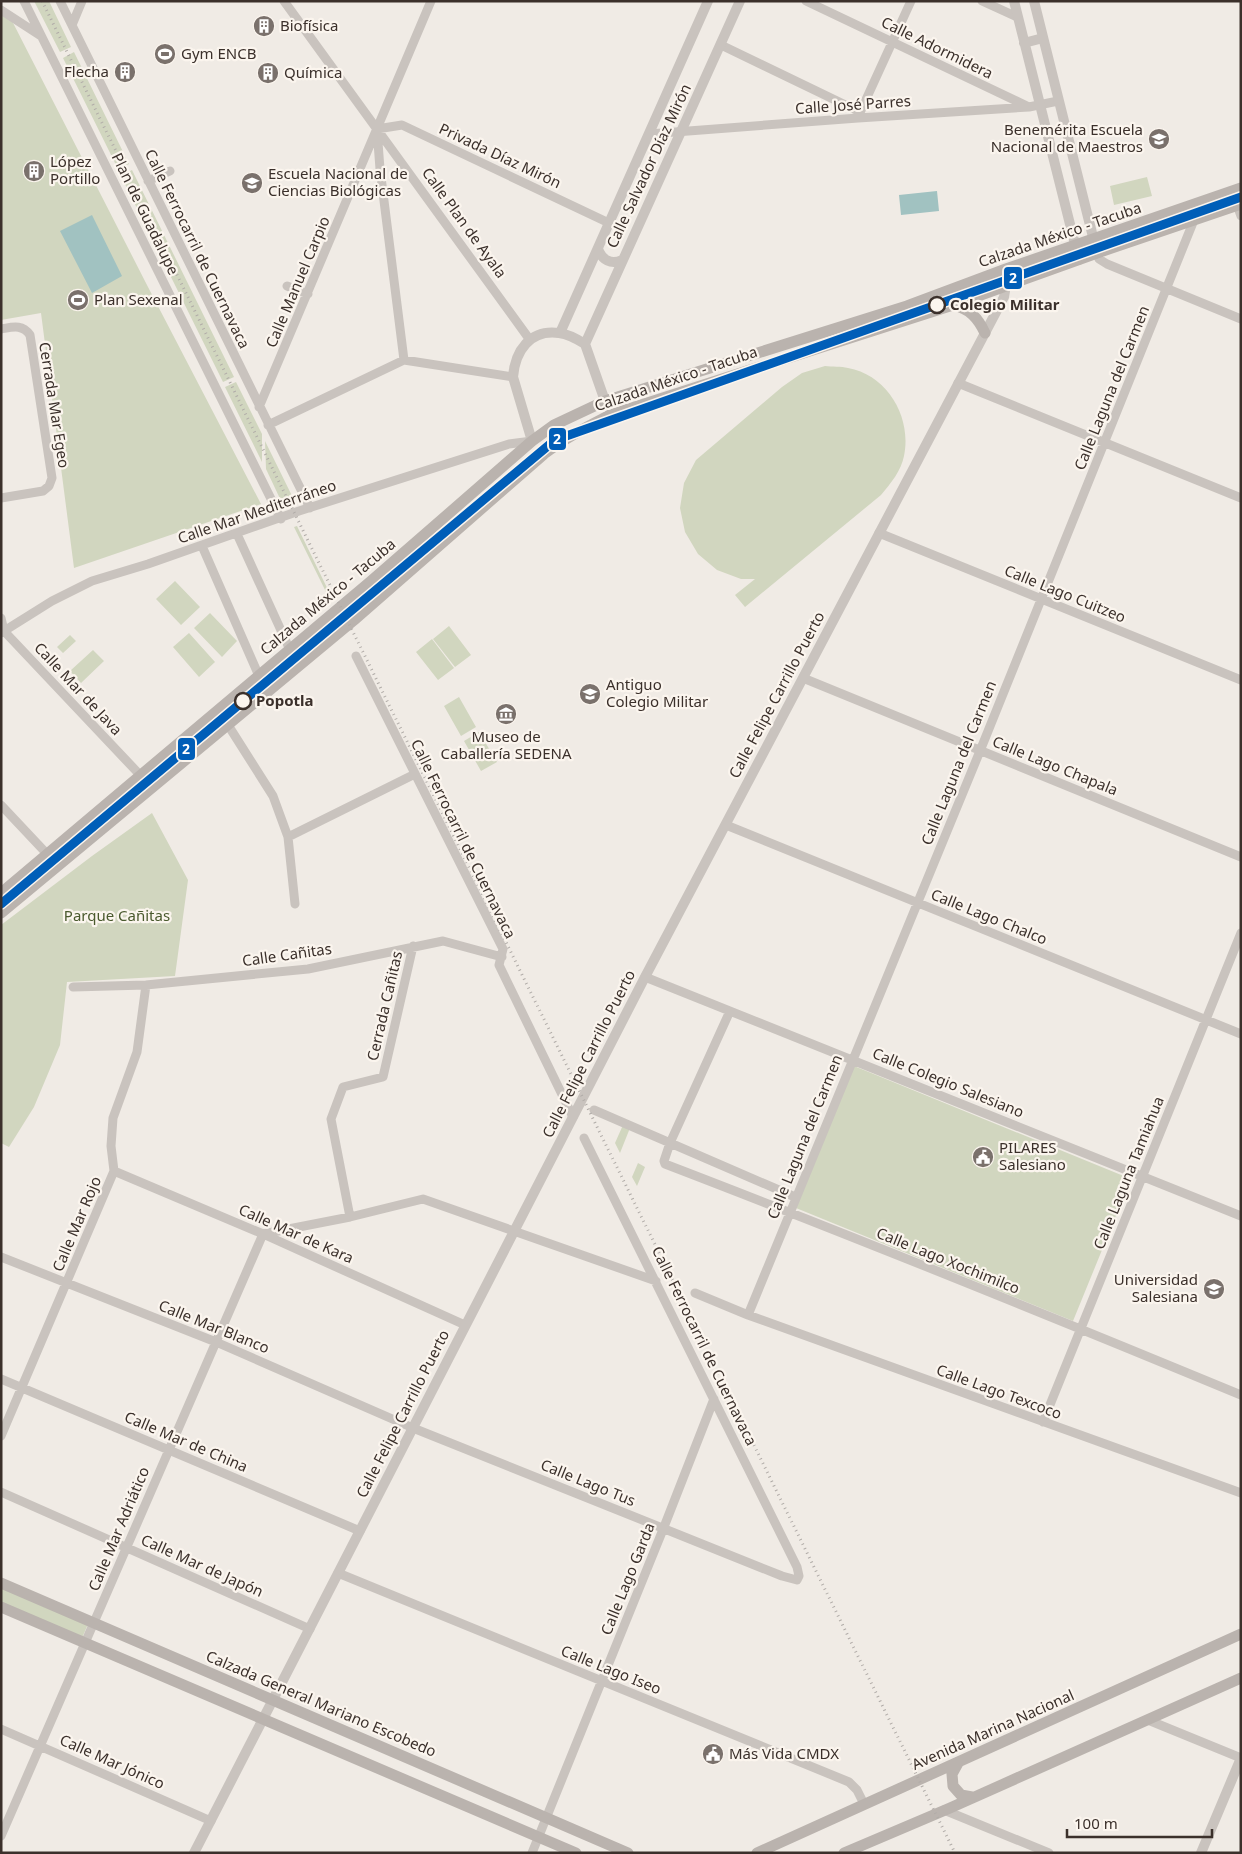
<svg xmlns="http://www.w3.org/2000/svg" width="1242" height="1854" viewBox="0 0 1242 1854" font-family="'Noto Sans',sans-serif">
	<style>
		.green { fill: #d1d6bf }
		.water { fill: #a1c2c1 }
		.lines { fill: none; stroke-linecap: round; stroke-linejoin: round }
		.minor { stroke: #c9c3be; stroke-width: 9 }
		.tertiary { stroke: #c9c3be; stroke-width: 10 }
		.secondary { stroke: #bab3ae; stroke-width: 11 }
		.rail { stroke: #b1aca8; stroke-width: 3; stroke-dasharray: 1 4; stroke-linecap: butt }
		.metro-1-casing { stroke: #fbf5ee; stroke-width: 12 }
		.metro-1 { stroke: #005eb8; stroke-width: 9 }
		.stop-dot { fill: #fbf5ee; stroke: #3b302b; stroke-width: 2.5 }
		.labels { text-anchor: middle; stroke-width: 4.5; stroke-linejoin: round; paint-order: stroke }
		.poi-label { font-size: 15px; fill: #3b302b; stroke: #fbf5ee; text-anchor: start }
		.street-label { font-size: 15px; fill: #3b302b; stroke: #fbf5ee }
		.stop-label { font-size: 15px; font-weight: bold; fill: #3b302b; stroke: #fbf5ee; text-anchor: start }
		.park-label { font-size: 15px; fill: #4a5a2e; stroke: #fbf5ee }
		.line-badge { stroke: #fbf5ee; stroke-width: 2 }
		.badge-label { font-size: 14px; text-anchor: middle; font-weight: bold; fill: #fff }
	</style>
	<rect width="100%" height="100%" fill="#f0ebe5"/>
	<path class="green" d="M34 1H49L71 47 60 52Z
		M1 10 9 15 148 287 261 504 74 568 41 313 1 320Z
		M74 52 129 164 118 169 63 58Z
		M132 170 234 377 223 382 121 176Z
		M1147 177 1152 196 1114 205 1110 186Z
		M825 366C832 367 841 366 848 368 888 375 912 418 904 456 901 471 891 483 881 495L745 607 735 595 755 579H741L717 570 698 554 685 532 680 508 684 483 696 460 782 387 802 373Z
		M236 382 262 434V462L225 387Z
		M265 441 295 502 283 505 266 469Z
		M297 526 331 596 329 598 294 527Z
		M175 581 200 607 181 625 156 599Z
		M210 613 237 641 222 657 194 628Z
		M449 626 471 655 455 667 433 639Z
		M189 633 215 662 199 677 173 647Z
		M70 635 76 641 63 653 57 647Z
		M432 639 454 668 438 680 416 652Z
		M93 650 104 661 81 683 70 671Z
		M459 697 476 727 461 736 444 706Z
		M479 732 497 762 481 771 464 741Z
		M152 813 188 880 175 976 67 982 60 1045 34 1107 9 1147 1 1143V925L92 856Z
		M854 1066 1131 1179 1073 1321 796 1208Z
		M623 1125 630 1128 620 1153 615 1143Z
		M638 1163 645 1167 637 1186 632 1177Z
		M1 1588 88 1624 82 1638 1 1603Z"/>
	<path class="water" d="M937 191 939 211 901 215 899 195Z
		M92 215 122 276 92 293 60 231Z"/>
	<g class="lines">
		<path class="minor" d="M24 1 281 519
			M60 1 310 508
			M284 1 530 340
			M806 1 1027 106
			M982 1 1017 17
			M1 10 41 36
			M72 25 82 1
			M721 45 860 112
			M858 117 911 1
			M649 134 858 118 1029 107 1058 101
			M148 181 170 171
			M1237 205 1241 216
			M1097 253 1099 259 1107 264 1241 319
			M287 286 308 294
			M1 329C13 327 22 324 30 335L52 478 49 486 43 491 1 498
			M404 360 380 169 377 129 402 125 609 223
			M958 383 1241 498
			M259 407 431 1
			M268 425 404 360 513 377
			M879 533 1241 680
			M237 534 290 650
			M202 546 259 676
			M1 618 4 631 141 776
			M1 633 52 601 92 581 148 564 299 511 509 444 532 441
			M356 656 503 949 499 965 573 1117
			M803 678 1241 857
			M228 725 273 796 288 837 295 904
			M1 805 48 855
			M726 825 1241 1034
			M288 837 415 774
			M645 977 1241 1216
			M73 987 146 985 308 969 443 941 502 957
			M730 1011 670 1143 664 1161 665 1164C858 1238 1050 1316 1241 1395
			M594 1110 795 1197
			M114 1171 263 1234 465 1325
			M350 1217 331 1119 343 1087 383 1077 413 946
			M263 1234 350 1217 423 1199 656 1281
			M1 1257 216 1342 413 1428 782 1576 797 1580 799 1576 797 1567 584 1138
			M695 1293 748 1315 1241 1493
			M748 1315 980 751 1194 220
			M1 1379 360 1531
			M1043 1422 1241 933
			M1 1436 114 1171 111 1146 113 1118 137 1052 146 985
			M1 1492 310 1629
			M338 1573 849 1782 857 1790 864 1804
			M1148 1720 1241 1758
			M1 1729 211 1821
			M944 1810 1049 1853
			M1 1836 263 1234
			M532 1853 664 1527 714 1399"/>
		<path class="tertiary" d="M1014 1 1079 260
			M1034 1 1097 253
			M1024 43 1043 38
			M598 249C602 260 611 265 622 260
			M560 333 708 1
			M585 344 740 1
			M532 441 513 377C515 351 530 329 559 333 568 334 577 339 585 344L605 401
			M194 1853 645 977 1004 297 1006 285V269
			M1201 1853 1241 1758"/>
		<path class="secondary" d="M953 305C970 309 978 318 985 333
			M1 893 370 582 532 441 554 425 605 401 907 306 1006 269 1241 188
			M1 913 354 620 544 454C565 438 587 427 610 415L953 305 1097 253 1241 204
			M1 1583 628 1853
			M1 1607 576 1853
			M958 1763 952 1774 953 1786 961 1795 972 1797
			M757 1853 1241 1634
			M844 1853 950 1808 1241 1678"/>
		<path class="rail" d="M42 1 955 1853"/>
		<g class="metro-1-casing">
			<path id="metro-1" d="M1 904 555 440 1241 197"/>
		</g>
		<use href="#metro-1" class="metro-1"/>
	</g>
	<defs>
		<g id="building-disc" transform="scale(1.125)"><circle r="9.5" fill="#7a716c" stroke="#fbf5ee"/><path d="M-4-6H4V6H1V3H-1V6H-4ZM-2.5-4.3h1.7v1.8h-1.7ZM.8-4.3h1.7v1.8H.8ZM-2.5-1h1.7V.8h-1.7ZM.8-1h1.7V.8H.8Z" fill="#fff"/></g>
		<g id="stadium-disc" transform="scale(1.125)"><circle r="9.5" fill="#7a716c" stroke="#fbf5ee"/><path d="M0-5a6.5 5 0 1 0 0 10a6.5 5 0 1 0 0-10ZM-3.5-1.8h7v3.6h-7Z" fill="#fff"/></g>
		<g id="university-disc" transform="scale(1.125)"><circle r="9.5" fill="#7a716c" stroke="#fbf5ee"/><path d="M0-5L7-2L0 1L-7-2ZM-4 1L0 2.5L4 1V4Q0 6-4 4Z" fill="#fff"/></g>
		<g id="museum-disc" transform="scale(1.125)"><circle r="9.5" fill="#7a716c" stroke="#fbf5ee"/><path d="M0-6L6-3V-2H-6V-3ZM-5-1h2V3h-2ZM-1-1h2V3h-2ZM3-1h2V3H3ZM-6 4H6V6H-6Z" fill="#fff"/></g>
		<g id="civic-disc" transform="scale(1.125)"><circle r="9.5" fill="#7a716c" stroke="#fbf5ee"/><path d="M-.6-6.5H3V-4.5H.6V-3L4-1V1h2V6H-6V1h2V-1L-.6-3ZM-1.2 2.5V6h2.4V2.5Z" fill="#fff"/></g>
	</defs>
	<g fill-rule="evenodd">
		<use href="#building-disc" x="264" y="26"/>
		<use href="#stadium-disc" x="165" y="54"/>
		<use href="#building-disc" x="125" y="72"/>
		<use href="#building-disc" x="268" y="73"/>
		<use href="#university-disc" x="1159" y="139"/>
		<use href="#building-disc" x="34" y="171"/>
		<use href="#university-disc" x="252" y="183"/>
		<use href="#stadium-disc" x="78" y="300"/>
		<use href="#university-disc" x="590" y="694"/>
		<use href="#museum-disc" x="506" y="714"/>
		<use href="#civic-disc" x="983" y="1157"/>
		<use href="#university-disc" x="1214" y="1289"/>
		<use href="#civic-disc" x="713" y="1754"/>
	</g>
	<g class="stop-dot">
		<circle cx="937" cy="305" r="8"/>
		<circle cx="243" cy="701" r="8"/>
	</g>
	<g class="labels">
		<g class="poi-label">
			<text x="280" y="31">Biofísica</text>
			<text x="181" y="59">Gym ENCB</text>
			<text x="109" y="77" text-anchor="end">Flecha</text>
			<text x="284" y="78">Química</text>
			<text x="1143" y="135" text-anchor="end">Benemérita Escuela<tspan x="1143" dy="17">Nacional de Maestros</tspan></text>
			<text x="50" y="167">López<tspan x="50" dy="17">Portillo</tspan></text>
			<text x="268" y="179">Escuela Nacional de<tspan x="268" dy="17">Ciencias Biológicas</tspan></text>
			<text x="94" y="305">Plan Sexenal</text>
			<text x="606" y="690">Antiguo<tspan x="606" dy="17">Colegio Militar</tspan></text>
			<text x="506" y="742" text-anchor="middle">Museo de<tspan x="506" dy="17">Caballería SEDENA</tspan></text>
			<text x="999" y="1153">PILARES<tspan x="999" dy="17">Salesiano</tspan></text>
			<text x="1198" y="1285" text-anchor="end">Universidad<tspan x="1198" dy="17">Salesiana</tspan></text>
			<text x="729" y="1759">Más Vida CMDX</text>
		</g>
		<g class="street-label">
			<text transform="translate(937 48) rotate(26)" y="5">Calle Adormidera</text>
			<text transform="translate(853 105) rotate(-4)" y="5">Calle José Parres</text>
			<text transform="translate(500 156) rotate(25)" y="5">Privada Díaz Mirón</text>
			<text transform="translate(649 166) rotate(-65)" y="5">Calle Salvador Díaz Mirón</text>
			<text transform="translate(145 214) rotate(64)" y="5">Plan de Guadalupe</text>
			<text transform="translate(464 223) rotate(54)" y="5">Calle Plan de Ayala</text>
			<text transform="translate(1060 235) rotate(-19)" y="5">Calzada México - Tacuba</text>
			<text transform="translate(197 249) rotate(64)" y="5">Calle Ferrocarril de Cuernavaca</text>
			<text transform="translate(298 282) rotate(-67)" y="5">Calle Manuel Carpio</text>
			<text transform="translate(676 379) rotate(-19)" y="5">Calzada México - Tacuba</text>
			<text transform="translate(1112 388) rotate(-68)" y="5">Calle Laguna del Carmen</text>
			<text transform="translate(54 405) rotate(81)" y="5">Cerrada Mar Egeo</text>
			<text transform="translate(257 512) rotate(-19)" y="5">Calle Mar Mediterráneo</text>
			<text transform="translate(1065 594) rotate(22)" y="5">Calle Lago Cuitzeo</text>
			<text transform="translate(328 597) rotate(-40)" y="5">Calzada México - Tacuba</text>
			<text transform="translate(78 689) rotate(47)" y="5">Calle Mar de Java</text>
			<text transform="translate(777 695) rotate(-62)" y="5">Calle Felipe Carrillo Puerto</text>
			<text transform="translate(959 763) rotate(-68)" y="5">Calle Laguna del Carmen</text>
			<text transform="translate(1055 766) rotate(22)" y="5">Calle Lago Chapala</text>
			<text transform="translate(463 839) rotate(64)" y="5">Calle Ferrocarril de Cuernavaca</text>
			<text transform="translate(989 917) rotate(22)" y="5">Calle Lago Chalco</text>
			<text transform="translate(287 955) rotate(-8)" y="5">Calle Cañitas</text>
			<text transform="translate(385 1006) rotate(-77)" y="5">Cerrada Cañitas</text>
			<text transform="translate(589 1054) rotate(-63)" y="5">Calle Felipe Carrillo Puerto</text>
			<text transform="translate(948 1083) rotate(22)" y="5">Calle Colegio Salesiano</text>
			<text transform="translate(805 1137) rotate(-68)" y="5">Calle Laguna del Carmen</text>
			<text transform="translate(1129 1173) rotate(-68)" y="5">Calle Laguna Tamiahua</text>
			<text transform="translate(77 1224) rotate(-67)" y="5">Calle Mar Rojo</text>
			<text transform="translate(296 1234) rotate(24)" y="5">Calle Mar de Kara</text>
			<text transform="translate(948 1261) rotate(22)" y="5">Calle Lago Xochimilco</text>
			<text transform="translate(214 1327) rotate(22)" y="5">Calle Mar Blanco</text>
			<text transform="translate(704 1346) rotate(64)" y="5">Calle Ferrocarril de Cuernavaca</text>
			<text transform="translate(999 1392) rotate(20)" y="5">Calle Lago Texcoco</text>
			<text transform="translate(403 1414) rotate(-63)" y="5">Calle Felipe Carrillo Puerto</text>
			<text transform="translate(186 1442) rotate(23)" y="5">Calle Mar de China</text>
			<text transform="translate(588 1483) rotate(22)" y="5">Calle Lago Tus</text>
			<text transform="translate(119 1529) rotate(-67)" y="5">Calle Mar Adriático</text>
			<text transform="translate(202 1566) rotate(24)" y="5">Calle Mar de Japón</text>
			<text transform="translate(628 1579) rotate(-68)" y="5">Calle Lago Garda</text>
			<text transform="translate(611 1670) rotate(22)" y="5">Calle Lago Iseo</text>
			<text transform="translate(321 1704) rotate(23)" y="5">Calzada General Mariano Escobedo</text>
			<text transform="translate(993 1730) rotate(-24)" y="5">Avenida Marina Nacional</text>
			<text transform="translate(112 1762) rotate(24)" y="5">Calle Mar Jónico</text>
		</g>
		<g class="stop-label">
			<text x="950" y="310">Colegio Militar</text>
			<text x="256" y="706">Popotla</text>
		</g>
		<g class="park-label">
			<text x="117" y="921">Parque Cañitas</text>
		</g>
	</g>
	<g class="line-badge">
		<rect x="1003" y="266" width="20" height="24" rx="5" fill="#005eb8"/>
		<rect x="548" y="427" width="19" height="24" rx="5" fill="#005eb8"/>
		<rect x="177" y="737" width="19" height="24" rx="5" fill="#005eb8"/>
	</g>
	<g class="badge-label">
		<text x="1013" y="283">2</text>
		<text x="557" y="444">2</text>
		<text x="186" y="754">2</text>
	</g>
	<rect width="1242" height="1854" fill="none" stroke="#3b302b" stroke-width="5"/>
	<path d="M1067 1829v8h145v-8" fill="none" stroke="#3b302b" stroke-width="2.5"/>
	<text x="1074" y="1829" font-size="15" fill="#3b302b" stroke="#fbf5ee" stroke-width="4" paint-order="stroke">100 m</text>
</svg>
